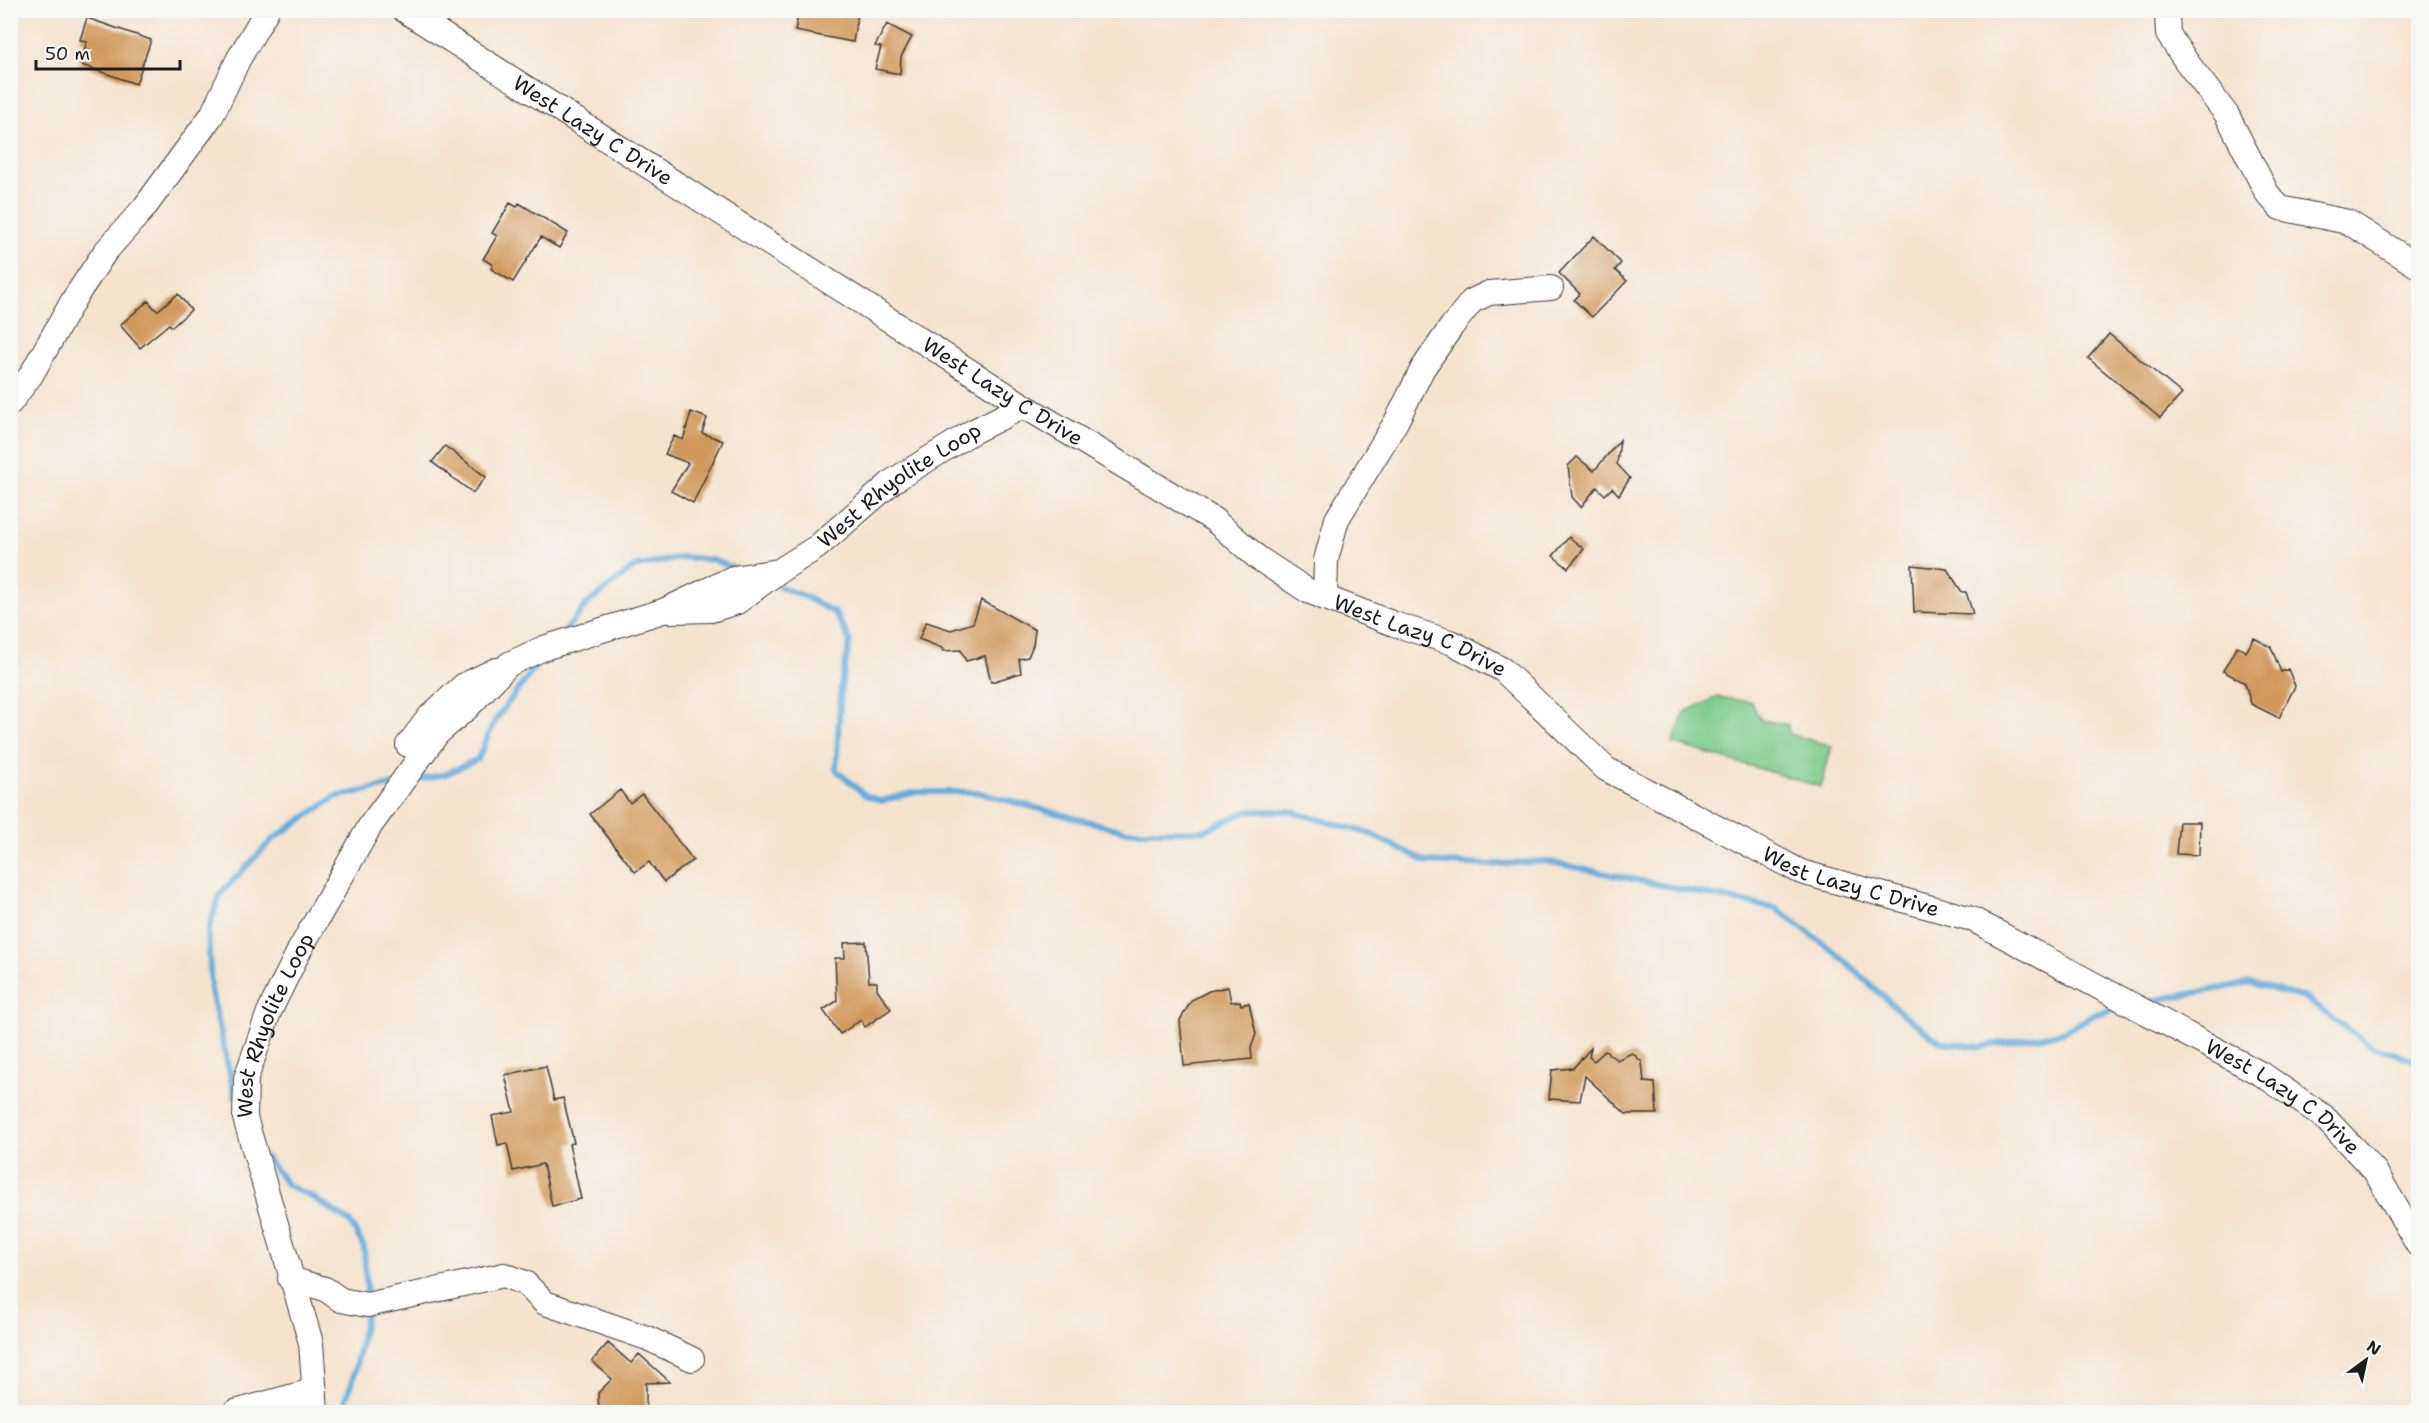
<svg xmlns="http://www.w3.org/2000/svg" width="2429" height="1423" viewBox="0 0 2429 1423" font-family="'Shantell Sans',sans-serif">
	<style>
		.green { fill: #7ccb8b; stroke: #4c7454; stroke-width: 1.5 }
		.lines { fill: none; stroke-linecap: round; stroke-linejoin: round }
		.stream { stroke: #63acdb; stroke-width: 6 }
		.building { fill: #d0985a }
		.minor-casing { stroke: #3d3a37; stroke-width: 26 }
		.minor { stroke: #fff; stroke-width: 24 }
		.labels { text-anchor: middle; stroke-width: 4.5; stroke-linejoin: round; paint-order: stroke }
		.street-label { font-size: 21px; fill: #1c1c1c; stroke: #f6f6f2 }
	</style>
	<rect width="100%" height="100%" fill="#f6f6f2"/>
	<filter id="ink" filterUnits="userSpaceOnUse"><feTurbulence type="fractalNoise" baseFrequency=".0167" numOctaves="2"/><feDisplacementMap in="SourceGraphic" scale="12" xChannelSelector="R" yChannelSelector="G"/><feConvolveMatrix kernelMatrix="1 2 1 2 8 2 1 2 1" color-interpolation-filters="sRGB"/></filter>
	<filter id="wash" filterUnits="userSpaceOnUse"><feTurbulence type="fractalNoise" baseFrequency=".008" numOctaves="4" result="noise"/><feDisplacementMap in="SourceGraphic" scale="24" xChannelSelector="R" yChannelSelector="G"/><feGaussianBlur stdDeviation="1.35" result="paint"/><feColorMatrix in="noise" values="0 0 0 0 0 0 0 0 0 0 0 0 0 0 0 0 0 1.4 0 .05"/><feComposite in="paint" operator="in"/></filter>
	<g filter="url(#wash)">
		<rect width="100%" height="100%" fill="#f5e3ce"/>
		<path class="green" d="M1717 697 1751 702 1761 720 1788 725 1789 734 1832 746 1821 787 1672 743 1685 712Z"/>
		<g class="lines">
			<path class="stream" d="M771 583 806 597 835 613 850 641 841 686 836 770 865 795 881 801 916 792H976L1124 831H1203L1248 811H1289L1368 833 1427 862 1487 865 1545 861 1777 909 1836 953 1898 1010 1940 1042 1980 1047 2061 1033 2096 1014 2123 1007
				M563 633 587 604 634 567 683 557 713 560 737 569
				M410 781 446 774 478 759 494 722 541 659
				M2144 1002 2251 983 2305 998 2371 1046 2418 1061
				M235 1096 211 991 208 931 220 894 273 839 335 797 392 785
				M266 1157 287 1185 312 1197 350 1222 364 1247 367 1298
				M341 1412 353 1380 367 1309"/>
		</g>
		<g id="blocks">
			<path class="building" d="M799 10H858L853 42 795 31Z
				M87 18 151 40 136 84 79 64 87 42 80 40Z
				M887 24 912 37 901 57 900 74 875 69 881 47 875 46Z
				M510 203 517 207 519 203 568 233 559 248 541 237 513 282 491 269 493 265 483 259 497 236 492 233Z
				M1594 236 1621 263 1615 270 1627 281 1592 317 1574 300 1580 294 1559 273Z
				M178 294 191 310 172 327 169 324 140 348 120 325 148 301 157 311Z
				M2109 334 2182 394 2160 418 2088 358Z
				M691 412 707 418 702 433 723 441 693 503 671 491 688 463 665 454 674 436 683 440Z
				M1620 440 1617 464 1630 478 1619 495 1612 488 1605 495 1597 487 1581 507 1572 497 1568 466 1577 457 1594 471Z
				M445 446 486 477 473 493 432 462Z
				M1569 537 1584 549 1568 568 1553 556Z
				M1912 565 1947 569 1962 592H1966L1973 614 1914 612Z
				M981 600 1035 630 1033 645 1028 657 1019 659 1021 673 991 682 985 656 966 661 961 650 943 651 942 648 919 639 926 622 951 630 973 623Z
				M2254 638 2271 647 2281 672 2288 669 2295 686 2279 718 2251 704 2245 683 2223 671 2237 646 2246 652Z
				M620 790 630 803 642 794 693 860 664 882 649 862 635 872 590 814Z
				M2179 822H2200L2199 855 2176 854Z
				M866 942 869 982H877V989L891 1009 865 1027 861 1020 840 1034 823 1010 837 1001 835 958H845L844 943Z
				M1228 987 1231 1002 1240 1001 1241 1005 1249 1003 1256 1034 1251 1048 1252 1059 1184 1066 1180 1020 1192 1000 1209 991Z
				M1591 1048 1589 1057 1594 1061 1605 1051 1617 1060 1632 1053 1642 1062 1644 1082 1655 1083 1657 1114H1626L1585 1076 1580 1101 1549 1099 1552 1070 1573 1068Z
				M546 1066 554 1100 563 1098 574 1143 569 1144 581 1199 552 1206 543 1164 513 1171 507 1143 498 1145 492 1116 514 1112 505 1075Z
				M608 1343 631 1363 639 1354 670 1382 646 1383V1413H599L598 1393 612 1379 592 1361Z"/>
		</g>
	</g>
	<g filter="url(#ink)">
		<use href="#blocks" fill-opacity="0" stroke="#3d3a37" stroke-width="1.5"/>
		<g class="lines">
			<g class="minor-casing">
				<g id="minor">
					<path id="s1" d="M404 10 1024 406 1214 520 1258 558 1308 591 1394 624 1453 643 1503 670 1606 769 1801 872 1972 919 2263 1075 2323 1116 2375 1171 2418 1245"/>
					<path d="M2169 10 2167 14 2168 34 2186 61 2227 115 2267 193 2280 208 2348 222 2418 266"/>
					<path d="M10 403 31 375 74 299 105 252 144 208 212 115 238 60 267 10"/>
					<path d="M1325 598 1326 560 1337 519 1396 422 1423 368 1452 326 1472 301 1489 293 1551 288"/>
					<path d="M671 611 711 610 737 602 776 573"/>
					<path d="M408 745 430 716 464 685 496 670"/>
					<path d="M290 1279 325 1289 341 1300 367 1305 504 1275 525 1283 545 1303 647 1338 692 1359"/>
					<path d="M235 1412 315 1390"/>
					<path id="s2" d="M316 1412 311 1343 245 1118 246 1078 269 1012 300 949 370 826 437 734 466 709 509 664 544 648 663 611 733 578 779 571 817 547 893 481 972 432 1024 406"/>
				</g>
			</g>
			<use href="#minor" class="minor"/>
		</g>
	</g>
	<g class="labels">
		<g class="street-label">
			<text dy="7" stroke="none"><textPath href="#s1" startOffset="224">West Lazy C Drive</textPath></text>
			<text dy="7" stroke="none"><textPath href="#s1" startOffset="710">West Lazy C Drive</textPath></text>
			<text dy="7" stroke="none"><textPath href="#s2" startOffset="1275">West Rhyolite Loop</textPath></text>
			<text dy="7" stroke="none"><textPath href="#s1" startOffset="1196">West Lazy C Drive</textPath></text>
			<text dy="7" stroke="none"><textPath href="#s1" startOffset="1700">West Lazy C Drive</textPath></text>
			<text dy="7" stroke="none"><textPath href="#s2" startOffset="402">West Rhyolite Loop</textPath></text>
			<text dy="7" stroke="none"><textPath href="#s1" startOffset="2186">West Lazy C Drive</textPath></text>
		</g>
	</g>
	<rect width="2429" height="1423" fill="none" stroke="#f6f6f2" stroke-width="36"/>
	<g transform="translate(2366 1360) rotate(33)" stroke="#f6f6f2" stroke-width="4.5" paint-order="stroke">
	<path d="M0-4.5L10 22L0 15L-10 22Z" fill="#1c1c1c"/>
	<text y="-9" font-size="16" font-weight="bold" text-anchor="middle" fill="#1c1c1c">N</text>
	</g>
	<path d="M36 60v9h144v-9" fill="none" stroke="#1c1c1c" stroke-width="3"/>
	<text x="45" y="60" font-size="18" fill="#1c1c1c" stroke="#f6f6f2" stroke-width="4.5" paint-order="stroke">50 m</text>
</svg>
